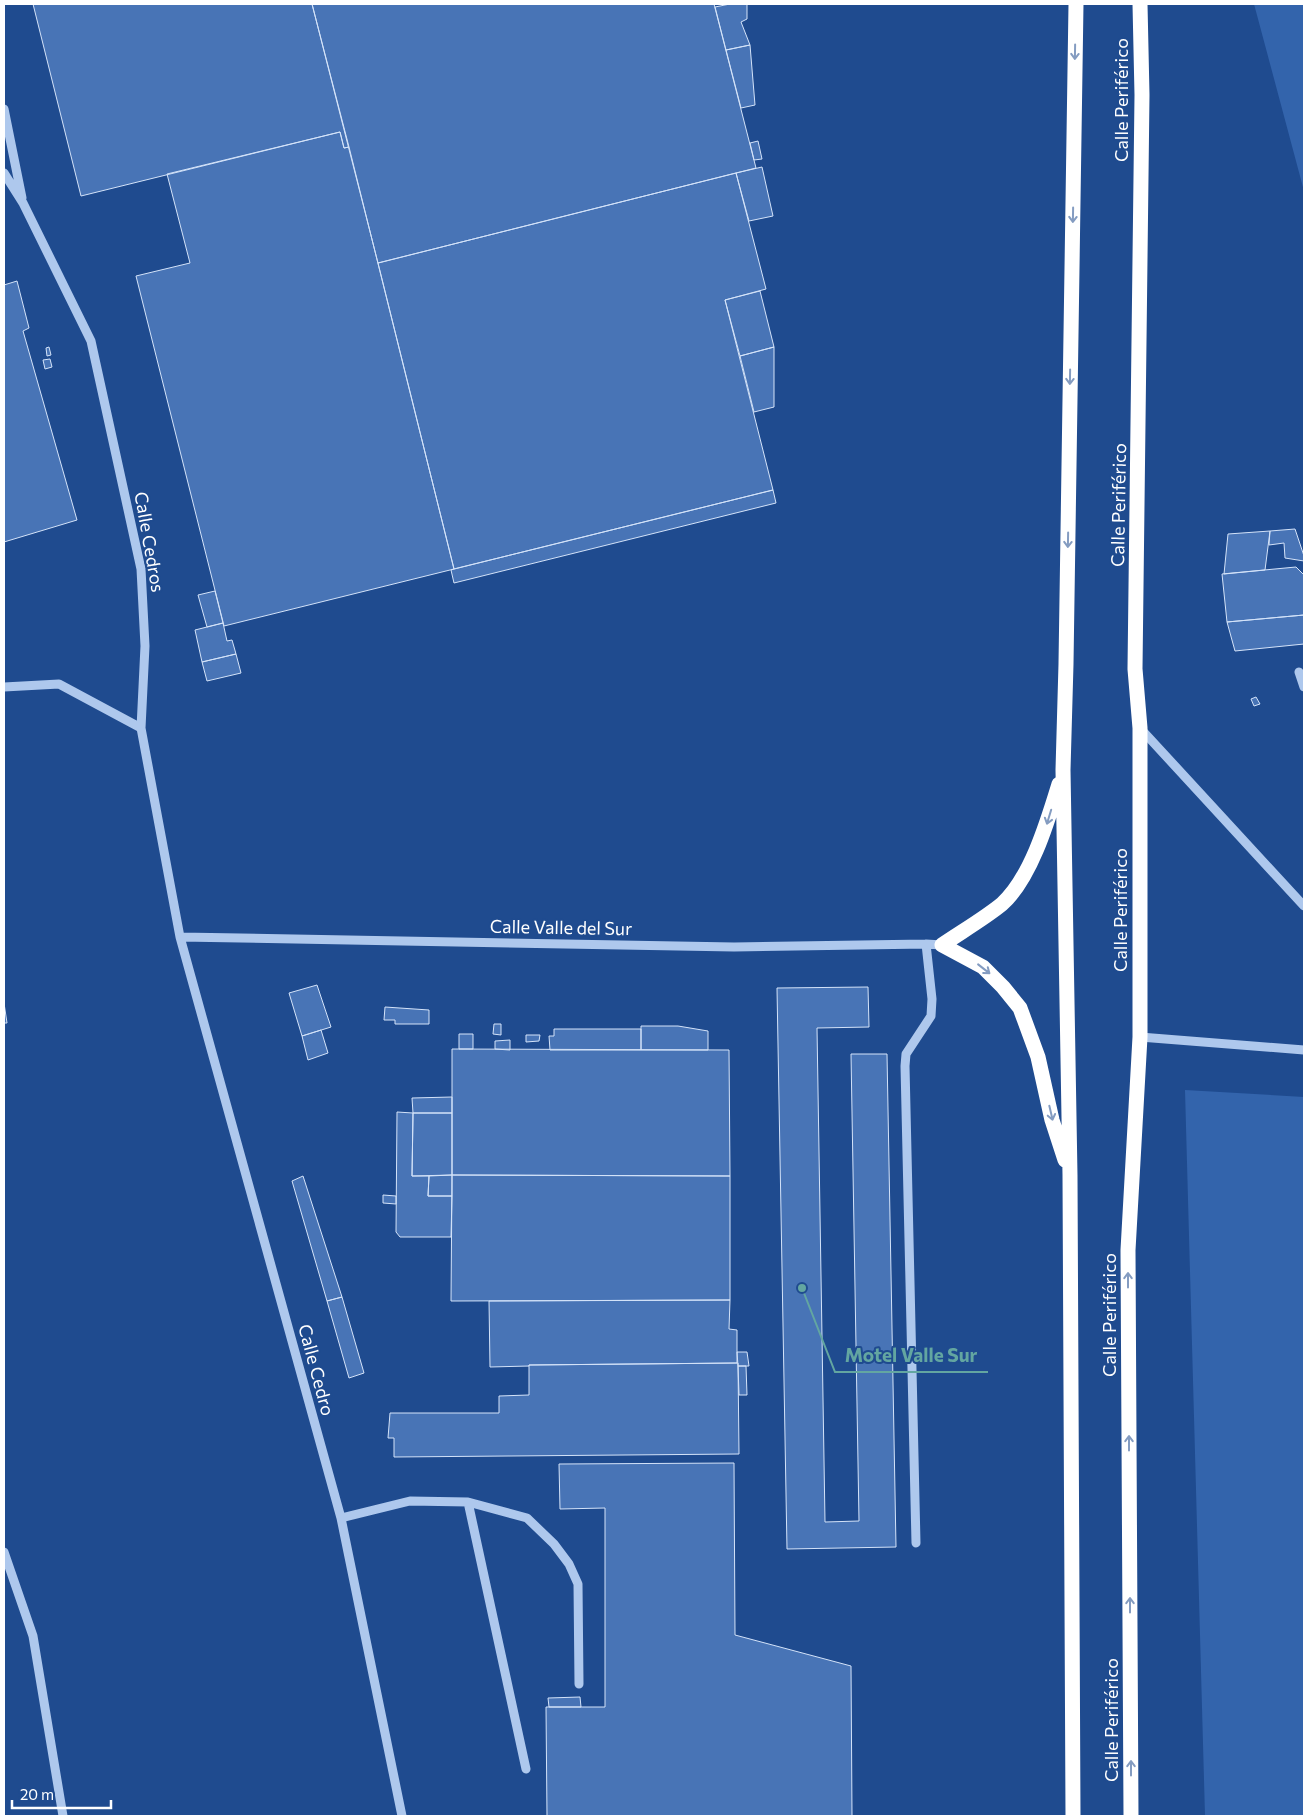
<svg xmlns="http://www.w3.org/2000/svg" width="1308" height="1820" viewBox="0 0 1308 1820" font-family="Commissioner,sans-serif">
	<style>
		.green { fill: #3364ac }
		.building { fill: #4874b6; stroke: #d4e3f9 }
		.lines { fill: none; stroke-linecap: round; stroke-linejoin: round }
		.minor { stroke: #aec8ed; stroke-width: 9 }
		.highway { stroke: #fff; stroke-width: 15 }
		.oneway { stroke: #849cc1 }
		.labels { text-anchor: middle; stroke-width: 4; stroke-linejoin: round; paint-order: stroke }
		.street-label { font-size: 18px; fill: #fff; stroke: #1f4b8f }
		.leader { fill: none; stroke: #63a6a1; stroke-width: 2 }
		.callout-dot { fill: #63a6a1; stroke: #1f4b8f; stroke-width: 2 }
		.callout-label { font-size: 19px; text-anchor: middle; font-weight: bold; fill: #63a6a1; stroke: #1f4b8f; stroke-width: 4; stroke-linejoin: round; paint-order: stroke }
	</style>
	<rect width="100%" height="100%" fill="#1f4b8f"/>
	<path class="green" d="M1254 4H1304V191Z
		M1185 1090 1304 1097V1816H1205Z"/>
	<path class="building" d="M33 4H312L349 147 344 148 340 132 81 196Z
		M312 4H714L756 168 378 263Z
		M730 4H747V19L741 22 750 45 726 50 715 7Z
		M750 45 755 105 741 108 726 50Z
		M340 132 344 148 349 147 454 569 224 626 136 276 190 263 167 174Z
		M758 141 762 159 754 160 750 143Z
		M762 167 773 216 749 221 736 173Z
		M736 173 766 289 725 300 773 490 454 569 378 263Z
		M17 281 29 328 23 331 77 520 4 542V285Z
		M760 291 774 347 740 356 725 300Z
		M49 347 51 355 47 356 46 348Z
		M774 347V407L754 412 740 356Z
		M50 359 52 367 45 369 43 360Z
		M773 490 776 503 454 583 451 570 454 569Z
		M1295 529 1304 556V561L1285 558 1284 543 1269 545 1270 531Z
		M1270 531 1265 570 1224 574 1228 534Z
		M1296 567 1304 575V615L1227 622 1222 574Z
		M215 591 223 623 207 627 198 595Z
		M1304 615V644L1235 651 1227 622Z
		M223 623 227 641 232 640 236 654 202 662 195 630Z
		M236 654 241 673 207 681 202 662Z
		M1256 697 1260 704 1254 706 1251 699Z
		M317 985 331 1027 302 1036 289 993Z
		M868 987 869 1027 817 1028 825 1522 859 1521 851 1054H887L896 1547 787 1549 777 988Z
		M4 1003 7 1023H4Z
		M385 1007 429 1010V1024H395V1020H384Z
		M494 1024H501V1035L493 1034Z
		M641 1026H678L708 1031V1050H641Z
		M554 1029H641V1050H550L549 1036H554Z
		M321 1030 328 1053 308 1060 302 1036Z
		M459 1034H473V1049H459Z
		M526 1035H540L539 1041 526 1042Z
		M510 1040V1050L495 1049V1041Z
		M452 1049 729 1050 730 1176 452 1175Z
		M452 1097V1113H413L412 1098Z
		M397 1112 413 1113 412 1176H429L428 1196H452L451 1237H400L396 1232Z
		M413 1113H452V1175L412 1176Z
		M452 1175V1196H428L429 1176Z
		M452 1175 730 1176V1300L451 1301Z
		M303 1176 342 1297 327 1301 292 1181Z
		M383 1195 396 1196V1204L383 1203Z
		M342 1297 364 1373 349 1378 327 1301Z
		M730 1300 729 1329 737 1330V1363L529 1365V1366L490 1367 489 1301Z
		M737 1352H747L749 1366H738Z
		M738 1363 739 1454 394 1457V1438H388L390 1413H499V1396L529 1395V1365Z
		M738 1366H746L747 1395H739Z
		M734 1463 735 1635 851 1666 852 1816H547L546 1707H605V1508L560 1509 559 1464Z
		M580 1697 581 1707H549L548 1698Z"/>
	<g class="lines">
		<path class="minor" d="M4 109 22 198
			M4 173 23 203 91 341 141 569 145 646 141 728 180 937 341 1518 402 1816
			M1299 672 1304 687
			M4 687 59 684 141 728
			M1140 728 1304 906
			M180 937 734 947 926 944 942 945
			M1140 1037 1304 1050
			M468 1502 526 1769
			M341 1518 410 1501 468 1502 527 1518 554 1544 569 1564 578 1584 579 1684
			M916 1543 905 1066 906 1054 931 1016 932 999 926 944
			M4 1552 33 1636 63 1816"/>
		<path class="highway" d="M1059 784C1048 820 1031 878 1002 904 985 918 961 932 942 945L983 967 1003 987 1020 1008 1038 1057 1052 1120 1065 1160
			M1073 1816 1070 1175 1063 770 1066 664 1076 4
			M1131 1816 1128 1250 1140 1037V728L1135 669 1142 95 1140 4"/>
	</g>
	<defs><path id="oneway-shaft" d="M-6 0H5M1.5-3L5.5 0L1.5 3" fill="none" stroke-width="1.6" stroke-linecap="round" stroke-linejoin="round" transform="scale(1.25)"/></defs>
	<g class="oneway">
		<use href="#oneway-shaft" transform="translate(1075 52) rotate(91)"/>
		<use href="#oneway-shaft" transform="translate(1073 215) rotate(91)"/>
		<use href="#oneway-shaft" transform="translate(1070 377) rotate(91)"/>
		<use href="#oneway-shaft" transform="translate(1068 540) rotate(91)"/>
		<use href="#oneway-shaft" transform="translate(1049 817) rotate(107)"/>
		<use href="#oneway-shaft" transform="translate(984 969) rotate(38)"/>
		<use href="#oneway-shaft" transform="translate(1051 1113) rotate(77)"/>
		<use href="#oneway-shaft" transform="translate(1128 1280) rotate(-90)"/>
		<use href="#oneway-shaft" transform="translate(1129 1443) rotate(-90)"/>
		<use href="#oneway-shaft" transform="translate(1130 1605) rotate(-90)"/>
		<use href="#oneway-shaft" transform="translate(1131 1768) rotate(-90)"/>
	</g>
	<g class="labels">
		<g class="street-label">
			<text transform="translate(1122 100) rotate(-90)" y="6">Calle Periférico</text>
			<text transform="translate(1119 505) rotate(-89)" y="6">Calle Periférico</text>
			<text transform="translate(149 542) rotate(80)" y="6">Calle Cedros</text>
			<text transform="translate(1121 910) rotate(-90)" y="6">Calle Periférico</text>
			<text transform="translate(561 928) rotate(1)" y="6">Calle Valle del Sur</text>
			<text transform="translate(1110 1315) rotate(-90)" y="6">Calle Periférico</text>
			<text transform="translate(316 1370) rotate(75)" y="6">Calle Cedro</text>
			<text transform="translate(1112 1720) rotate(-90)" y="6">Calle Periférico</text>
		</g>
	</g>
	<path class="leader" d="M802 1288L835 1372H988"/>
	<circle class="callout-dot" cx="802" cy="1288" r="5"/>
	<g class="callout-label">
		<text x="911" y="1362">Motel Valle Sur</text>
	</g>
	<rect width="1308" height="1820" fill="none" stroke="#ffffff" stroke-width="10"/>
	<path d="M12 1800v8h99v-8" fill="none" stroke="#ffffff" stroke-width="2.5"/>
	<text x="20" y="1800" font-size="15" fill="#ffffff" stroke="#1f4b8f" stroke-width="4" paint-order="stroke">20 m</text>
</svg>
